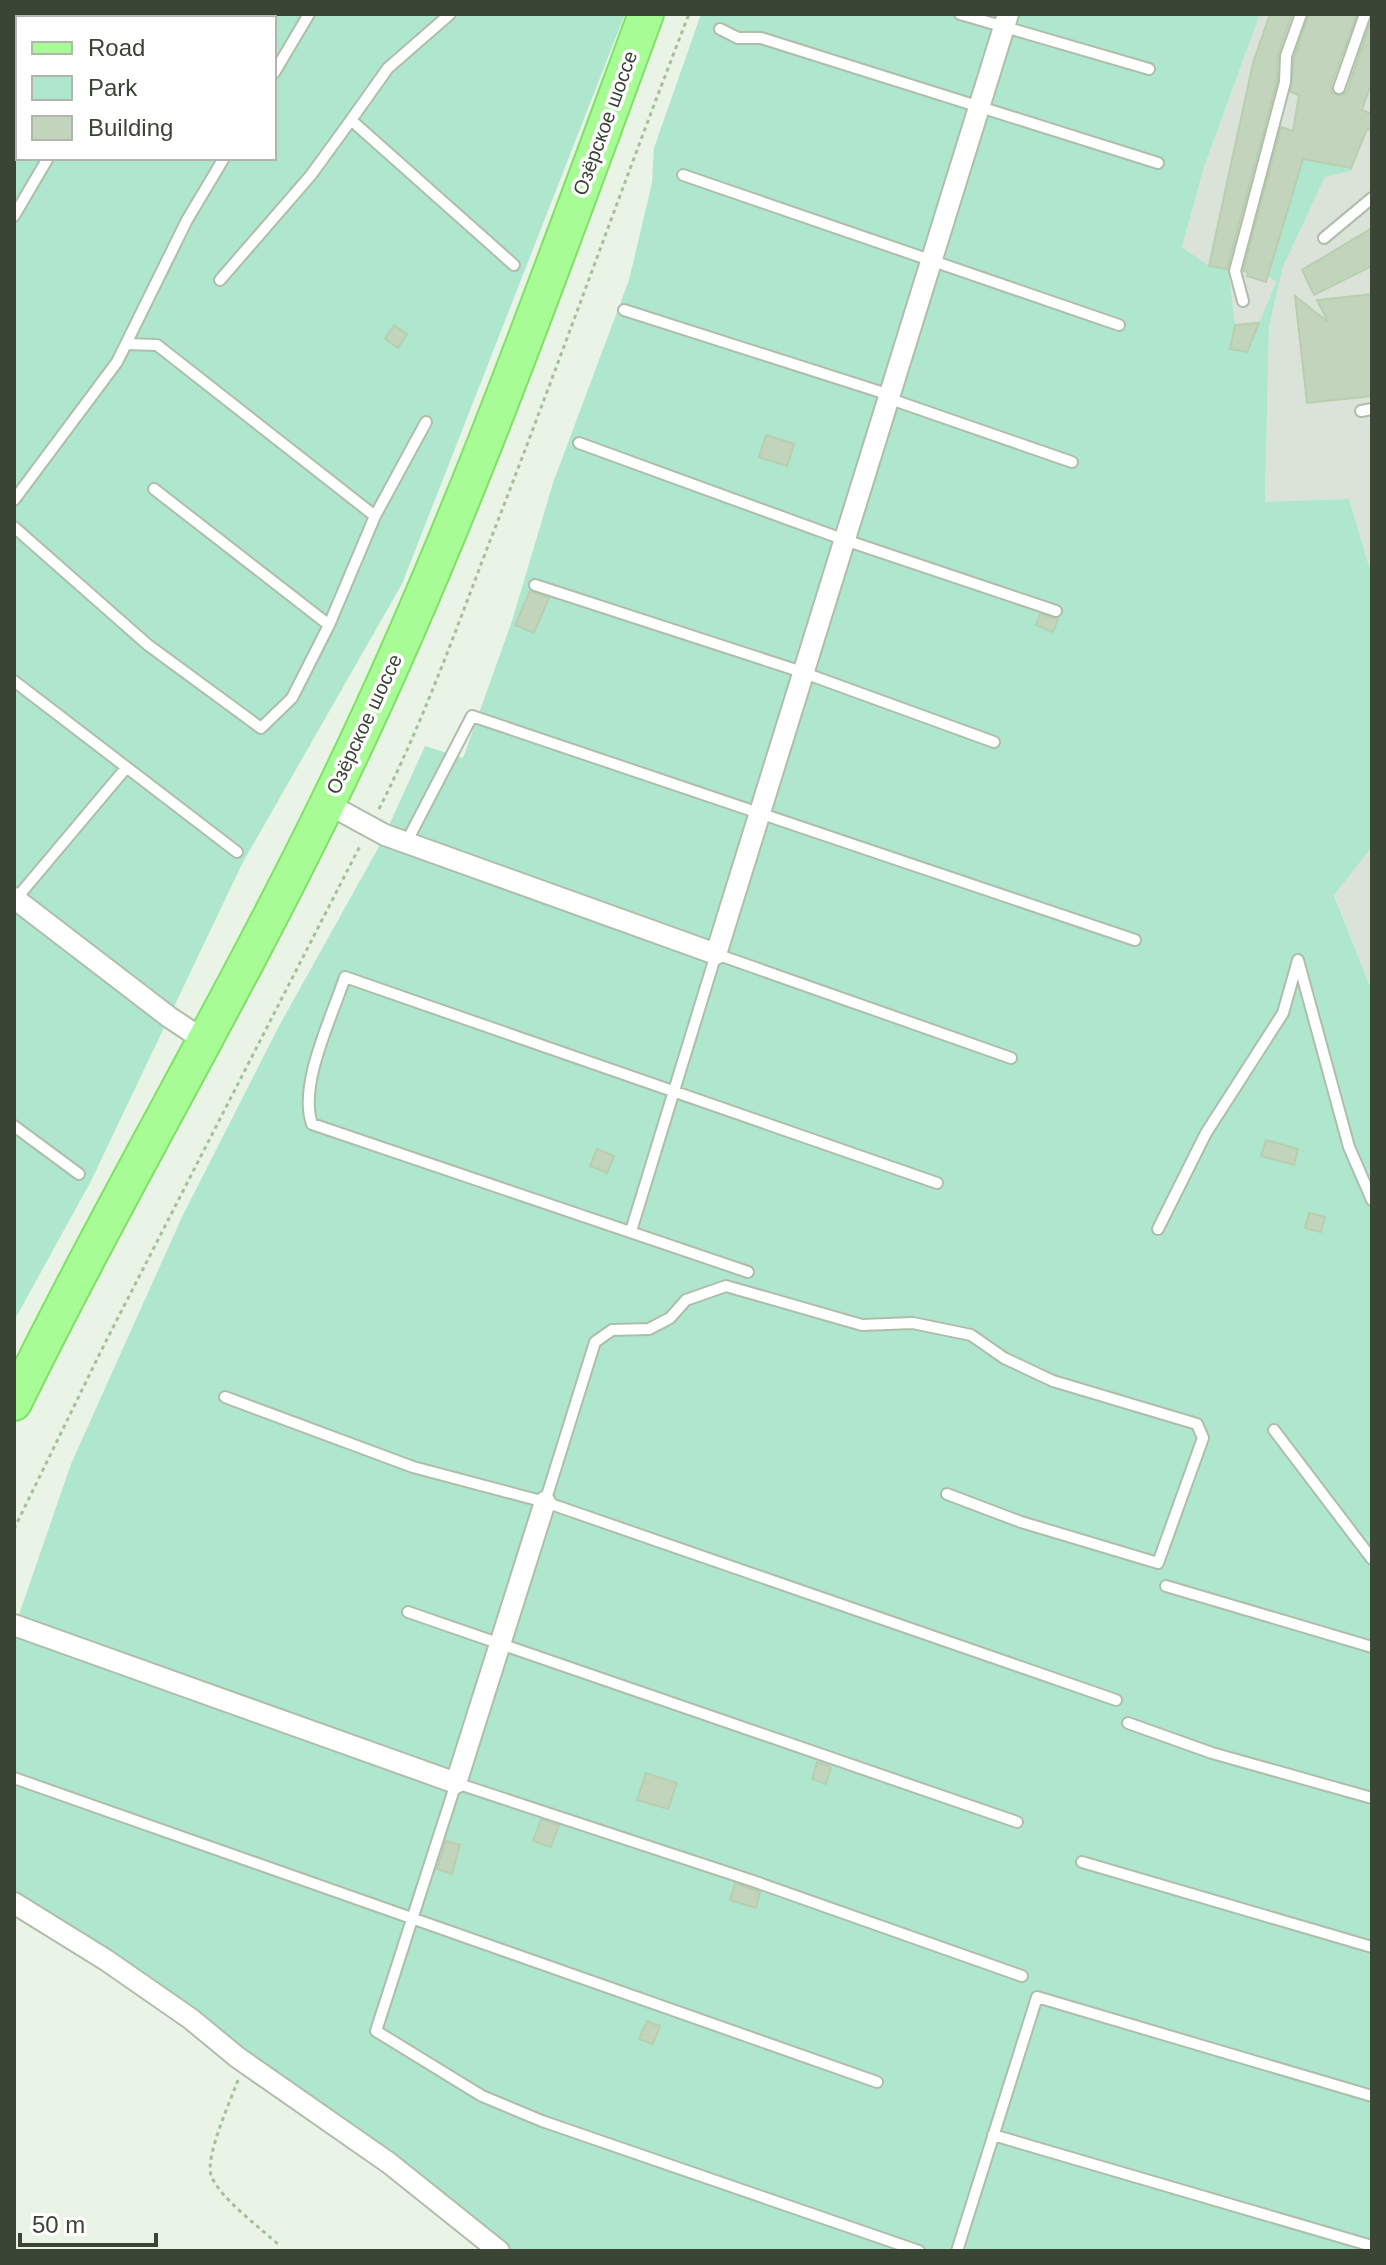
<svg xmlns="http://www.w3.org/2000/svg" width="1386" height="2265" viewBox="0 0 1386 2265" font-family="Helvetica,sans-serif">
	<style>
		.industrial { fill: #dbe2d8 }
		.green { fill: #afe7ce; fill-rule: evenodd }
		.building { fill: #c3d4bc; stroke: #b8cfaf; stroke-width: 2 }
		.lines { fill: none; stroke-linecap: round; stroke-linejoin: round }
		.service-casing { stroke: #aebea9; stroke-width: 14 }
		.minor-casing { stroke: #aebea9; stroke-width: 24 }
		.primary-casing { stroke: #7ee165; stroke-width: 38 }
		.path { stroke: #a4c09a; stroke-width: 3; stroke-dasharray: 4 4; stroke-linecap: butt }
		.service { stroke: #fff; stroke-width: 10 }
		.minor { stroke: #fff; stroke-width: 20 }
		.primary { stroke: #a8fc95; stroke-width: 34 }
		.labels { text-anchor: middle; stroke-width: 7; stroke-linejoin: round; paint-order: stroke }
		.street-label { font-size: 20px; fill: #3a4535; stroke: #fff }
	</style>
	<rect width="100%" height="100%" fill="#e9f3e6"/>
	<path class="industrial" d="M1260 14H1372V576L1349 499 1265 503 1269 327 1283 267 1325 177 1351 168 1303 159 1276 282 1247 352 1230 349 1235 325 1209 266 1182 247 1204 167Z
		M1372 847V991L1334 894Z"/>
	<path class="green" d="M14 14H625L402 584 242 864 91 1181 14 1321ZM18 18H274V158H18Z
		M701 14H1260L1204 167 1182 247 1209 266 1228 269 1235 325 1230 348 1247 352 1276 282 1268 275 1303 159 1353 170 1325 177 1283 267 1269 327 1265 502 1349 499 1372 576V847L1334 895 1372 991V2251H499L14 1903V1629L71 1464 182 1217 279 1026 381 843 425 746 463 758 512 621 553 483 629 280 652 183 654 148Z"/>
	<path class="building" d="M1270 14H1292L1278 54 1277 81 1227 269 1209 266 1253 63Z
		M1309 14H1357L1331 85 1332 93 1340 96 1347 91 1372 18V81L1362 110 1372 114V130L1367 129 1351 168 1303 159 1266 282 1247 276 1248 272 1243 271 1281 127 1293 131 1299 95 1291 92 1294 58Z
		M1372 228V266L1314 295 1302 270Z
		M1372 294V396L1307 403 1295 296 1328 322 1317 300Z
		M1259 323 1247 352 1230 349 1235 325Z
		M394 325 407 334 398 348 385 339Z
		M766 435 794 444 787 466 759 457Z
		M530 591 549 598 534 633 515 625Z
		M1040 614 1058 619 1053 632 1036 625Z
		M1266 1140 1298 1149 1294 1165 1261 1156Z
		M597 1149 614 1156 607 1173 590 1166Z
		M1309 1213 1325 1217 1321 1232 1305 1228Z
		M817 1762 831 1767 826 1784 812 1779Z
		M646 1773 677 1783 668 1809 637 1800Z
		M541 1819 559 1825 551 1847 533 1841Z
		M446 1841 460 1845 452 1874 437 1869Z
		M735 1883 760 1892 756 1908 730 1900Z
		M647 2021 660 2026 653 2044 639 2039Z"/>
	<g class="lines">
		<g class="service-casing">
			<path id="service" d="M450 14 388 68 351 120 514 265
				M960 14 1149 69
				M131 18 134 14
				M720 29 738 38H761L1158 163
				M274 73 309 14
				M1339 88 1365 14
				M683 175 1119 325
				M14 216 48 158
				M1324 238 1372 198
				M220 280 311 175 351 120
				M1243 301 1235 271 1285 82 1286 56 1301 14
				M624 310 890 395 896 401 1072 462
				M126 344 157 345 375 516
				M1361 411 1372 409
				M579 443 845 540 1056 611
				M154 489 329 625
				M14 500 117 362 187 220 224 158
				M14 527 148 645 261 728 292 698 329 625 375 516 426 422
				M535 585 796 670 994 742
				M14 681 237 852
				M406 843 472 716 1135 940
				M15 900 126 768
				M14 1126 79 1174
				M1158 1229 1206 1133 1283 1013 1298 960 1349 1147 1372 1200
				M631 1231 716 954 1011 1058
				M748 1272 312 1124C298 1085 332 1017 345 977L937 1183
				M225 1397 413 1467 545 1502 1116 1700
				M1274 1430 1372 1559
				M545 1502 595 1342 612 1330 649 1329 670 1318 686 1300 726 1286 862 1325 913 1323 971 1335 1004 1358 1053 1381 1197 1424 1203 1438 1158 1563 1021 1522 947 1494
				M1166 1586 1372 1647
				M408 1612 1017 1822
				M1128 1723 1212 1753 1372 1798
				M14 1778 877 2082
				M1082 1862 1372 1947
				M993 2135 1372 2246
				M919 2251 542 2121 482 2096 376 2031 456 1783 753 1881 1022 1976
				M957 2251 1037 1997 1372 2096"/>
		</g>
		<g class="minor-casing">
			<path id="minor" d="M328 804 385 835 716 954 1008 14
				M14 898 169 1017 205 1041
				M14 1625 456 1783 545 1502
				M14 1903 106 1960 191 2019 237 2057 389 2163 499 2251"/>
		</g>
		<g class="primary-casing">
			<path id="primary" d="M14 1403C113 1201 228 1007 327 804 452 550 548 280 646 14"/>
		</g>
		<path class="path" d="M379 809C422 724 454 635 488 546 557 370 620 191 689 14
			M14 1529 104 1345 361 844
			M238 2080C231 2100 205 2156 211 2175 219 2198 261 2228 280 2246"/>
		<use href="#service" class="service"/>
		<use href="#minor" class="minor"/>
		<use href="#primary" class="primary"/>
	</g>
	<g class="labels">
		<g class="street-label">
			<text transform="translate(605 123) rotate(-70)" y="7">Озёрское шоссе</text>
			<text transform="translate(364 724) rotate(-65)" y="7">Озёрское шоссе</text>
		</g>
	</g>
	<rect width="1386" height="2265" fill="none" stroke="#3a4535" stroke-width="32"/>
	<rect x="16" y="16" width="260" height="144" fill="#ffffff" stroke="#b0b5ae" stroke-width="2"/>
	<rect x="32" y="42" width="40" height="12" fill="#a8fc95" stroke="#b0b5ae" stroke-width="2"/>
	<text x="88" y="56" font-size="24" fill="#3a4535">Road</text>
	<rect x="32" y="76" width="40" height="24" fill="#afe7ce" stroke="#b0b5ae" stroke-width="2"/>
	<text x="88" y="96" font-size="24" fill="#3a4535">Park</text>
	<rect x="32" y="116" width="40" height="24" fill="#c3d4bc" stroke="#b0b5ae" stroke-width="2"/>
	<text x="88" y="136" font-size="24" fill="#3a4535">Building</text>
	<path d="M20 2233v12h136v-12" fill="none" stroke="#3a4535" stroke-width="4"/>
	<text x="32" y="2233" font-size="24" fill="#3a4535" stroke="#ffffff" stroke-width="6" paint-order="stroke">50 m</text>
</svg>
